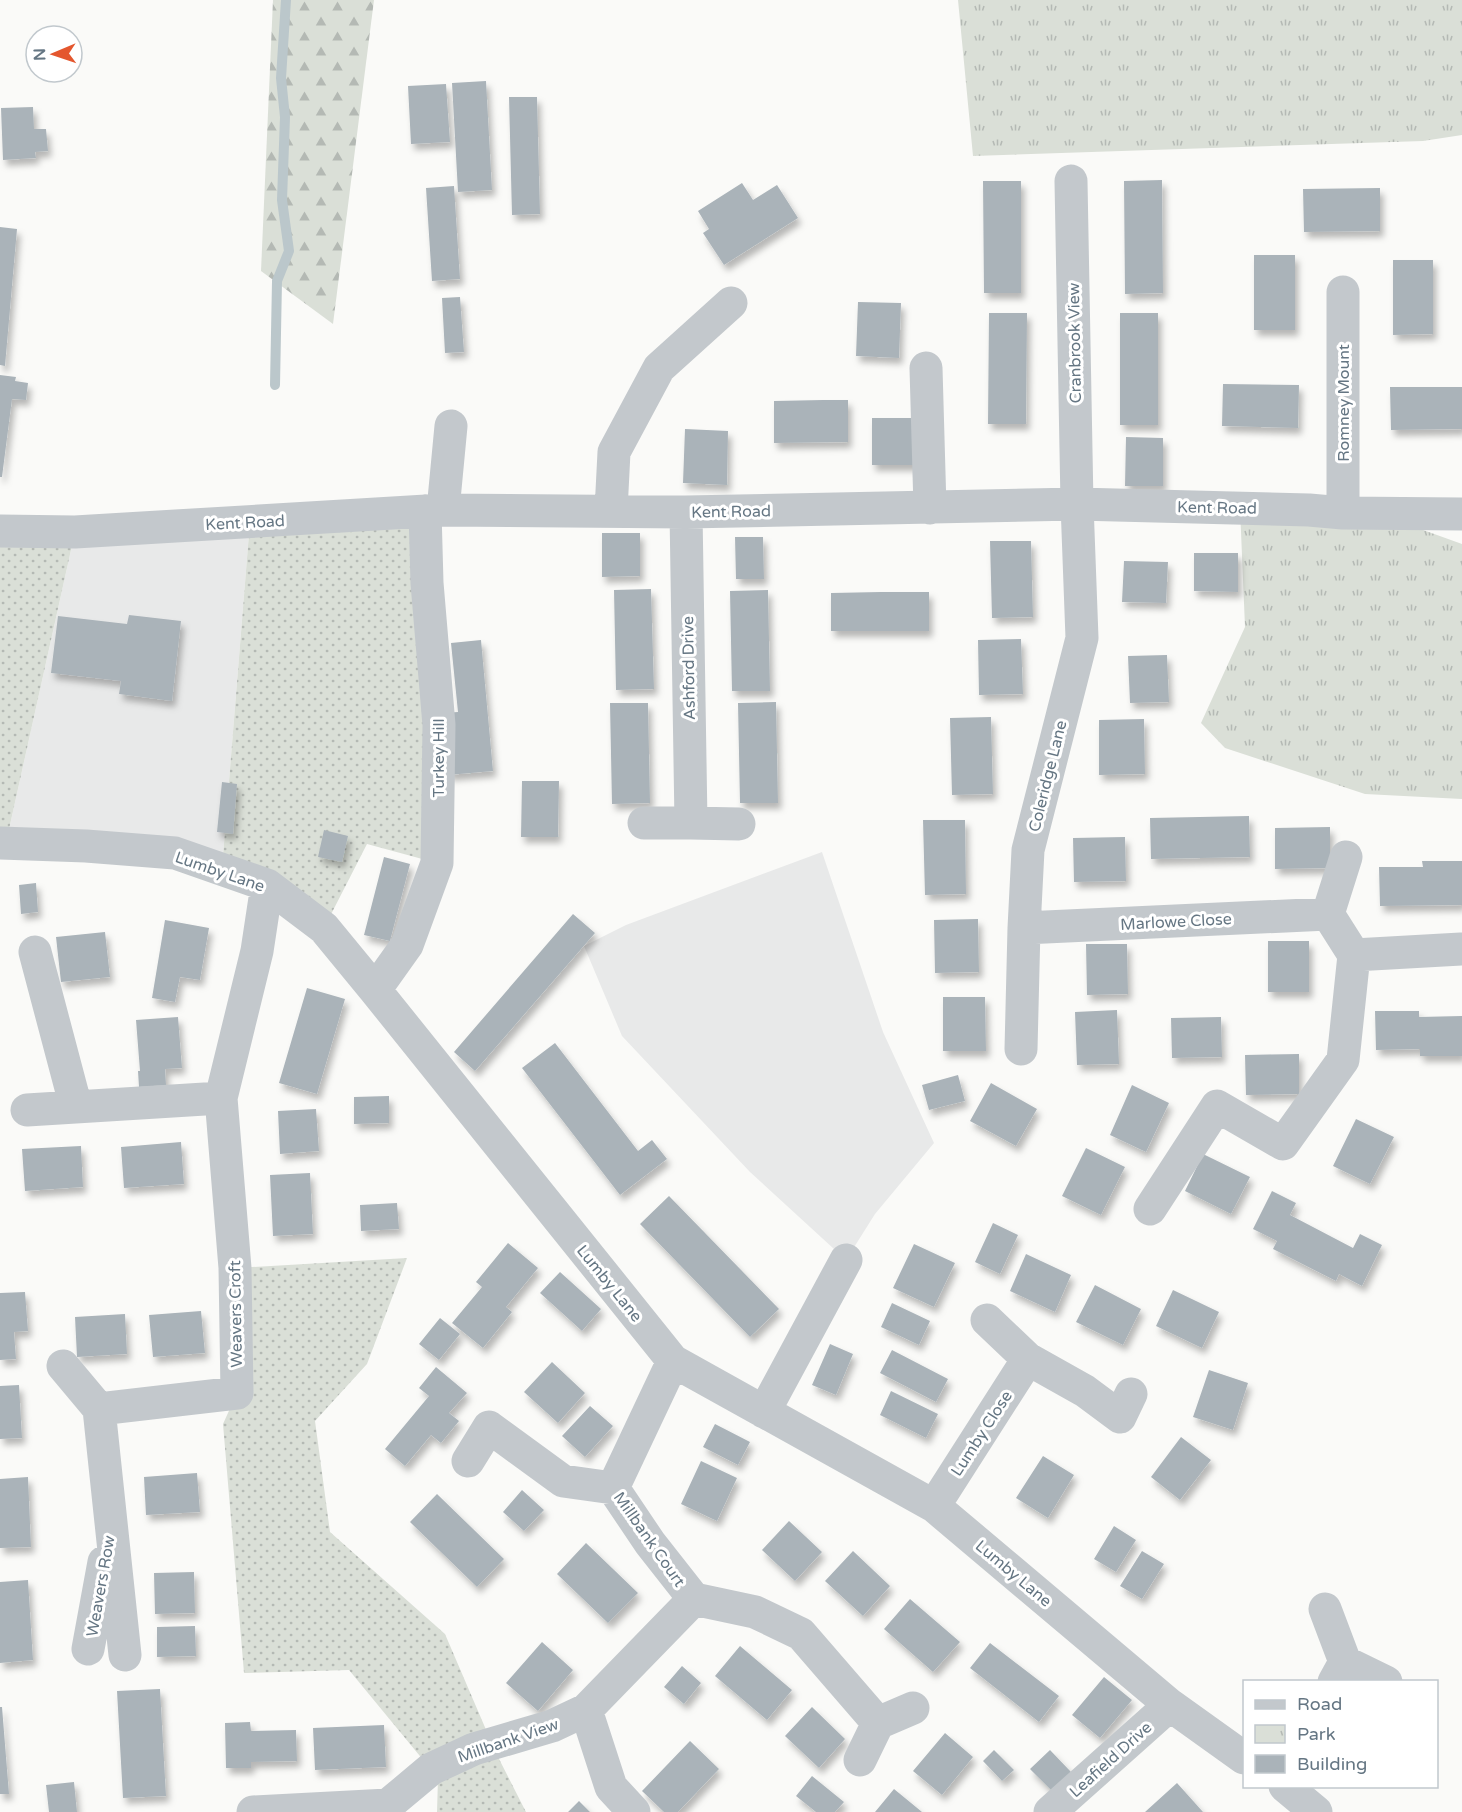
<svg xmlns="http://www.w3.org/2000/svg" width="1462" height="1812" viewBox="0 0 1462 1812" font-family="'Varela Round',sans-serif">
	<style>
		.built { fill: #e8e9e9 }
		.grass { fill: url(#grass-dots) }
		.forest { fill: url(#forest-firs) }
		.park { fill: url(#park-tufts) }
		.lines { fill: none; stroke-linecap: round; stroke-linejoin: round }
		.stream { stroke: #bbc7cb; stroke-width: 10 }
		.building { fill: #aab3b9; filter: url(#shadow) }
		.minor { stroke: #c3c8cc; stroke-width: 33 }
		.labels { text-anchor: middle; stroke-width: 6; stroke-linejoin: round; paint-order: stroke }
		.street-label { font-size: 16px; fill: #657683; stroke: #fff }
	</style>
	<defs>
		<pattern id="grass-dots" width="8" height="8" patternUnits="userSpaceOnUse" patternTransform="scale(1.5)"><rect width="8" height="8" fill="#dadfd7"/><path d="M2 2h.1M6 6h.1" fill="none" stroke="#b4b9b4" stroke-width="1.8" stroke-linecap="round"/></pattern>
		<pattern id="forest-firs" width="22" height="20" patternUnits="userSpaceOnUse" patternTransform="scale(1.5)"><rect width="22" height="20" fill="#dadfd7"/><path d="M5 1l3.5 6h-7zM16 11l3.5 6h-7z" fill="#b4b9b4"/></pattern>
		<pattern id="park-tufts" width="24" height="20" patternUnits="userSpaceOnUse" patternTransform="scale(1.5)"><rect width="24" height="20" fill="#dadfd7"/><path d="M3 7l-1-3M5 7V3M7 7l1-3M15 17l-1-3M17 17v-4M19 17l1-3" fill="none" stroke="#b4b9b4"/></pattern>
		<filter id="shadow"><feDropShadow dx="3.5" dy="6" stdDeviation="3" flood-color="#0004"/></filter>
	</defs>
	<rect width="100%" height="100%" fill="#fafaf8"/>
	<path class="built" d="M250 521 222 868 6 843 75 532Z
		M822 852 883 1032 934 1143 875 1214 846 1260 750 1172 622 1036 584 946 626 925Z"/>
	<path class="grass" d="M425 511 437 863 367 844 324 928 222 868 250 521Z
		M0 531 75 532 6 843H0Z
		M407 1258 367 1364 315 1421 330 1532 445 1634 496 1753 526 1812H437L438 1778 349 1670 244 1673 223 1424 237 1393 235 1268Z"/>
	<path class="forest" d="M273 0H374L333 324 261 271Z"/>
	<path class="park" d="M958 0H1462V135L1423 141 973 156Z
		M1240 508 1376 513 1462 544V799L1365 794 1225 748 1201 723 1245 627Z"/>
	<g class="lines">
		<path class="stream" d="M275 385 277 281 289 251 282 200 285 117 281 78 286 0"/>
	</g>
	<path class="building" d="M486 81 492 190 458 192 452 83Z
		M446 84 450 142 411 144 408 86Z
		M509 97H537L540 214 512 215Z
		M33 107 34 129H46L48 151 35 152 36 158 3 160 1 108Z
		M1162 180 1163 293 1125 294 1124 181Z
		M983 181H1021V293H984Z
		M742 183 753 200 777 185 798 218 724 265 703 233 709 229 698 211Z
		M454 186 460 279 432 281 426 188Z
		M1380 188V231L1304 232 1303 189Z
		M0 227 17 229 5 366 0 365Z
		M1254 255H1295V330H1254Z
		M1393 260H1433V334L1393 335Z
		M460 297 464 352 445 353 442 298Z
		M858 302 901 303 899 358 856 356Z
		M989 313H1027L1026 424H988Z
		M1120 313H1158V425H1120Z
		M0 375 16 377 15 381 28 383 26 400 12 399 2 477H0Z
		M1223 384 1299 385 1298 428 1222 426Z
		M1390 387H1462V429L1391 430Z
		M823 400H848V442L774 443V401Z
		M872 418H926V465H872Z
		M685 429 728 431 727 485 683 483Z
		M1126 437 1163 438V486H1125Z
		M602 533H640V576L602 577Z
		M735 537H763L764 579H736Z
		M990 541H1031L1033 617 992 618Z
		M1194 553H1238V592L1194 591Z
		M1124 561 1168 562 1166 603 1122 602Z
		M651 589 654 689 616 690 614 590Z
		M768 590 770 691H732L730 591Z
		M881 592H929V631H831V593Z
		M129 615 181 621 172 701 119 694 121 681 51 673 58 616 127 624Z
		M1021 639 1023 694 979 695 978 640Z
		M481 640 493 771 448 775 442 713 458 712 451 643Z
		M1167 655 1169 702 1130 703 1128 656Z
		M776 702 778 803H740L738 703Z
		M610 703H648L650 803 612 804Z
		M991 717 993 794 952 795 950 718Z
		M1144 719 1145 774 1099 775V720Z
		M522 781H559L558 837H521Z
		M222 782 237 784 233 834 217 832Z
		M1249 816 1250 857 1151 859 1150 818Z
		M923 820H965L966 894 925 895Z
		M1330 827V868L1275 869V828Z
		M324 830 348 836 342 862 318 857Z
		M1125 837 1126 881 1074 882 1073 838Z
		M384 857 410 864 390 941 364 935Z
		M1422 861H1462V905L1380 906 1379 867H1423Z
		M36 883 38 912 21 914 19 885Z
		M573 914 595 933 475 1071 454 1052Z
		M978 919 979 972 935 973 934 920Z
		M165 920 209 928 200 980 180 977 175 1002 152 998Z
		M105 932 110 977 61 982 56 937Z
		M1268 941H1309V992H1268Z
		M1086 944H1127L1128 994 1087 995Z
		M307 988 345 999 317 1094 279 1083Z
		M943 997H985L986 1051H943Z
		M1117 1010 1119 1064 1077 1065 1075 1012Z
		M1375 1011H1419V1017L1462 1016V1056H1420V1049L1376 1050Z
		M178 1017 182 1068 165 1069 166 1085 139 1087 138 1071H140L136 1020Z
		M1221 1017 1222 1057 1172 1058 1171 1018Z
		M555 1043 638 1151 652 1140 667 1159 620 1195 522 1068Z
		M1299 1054V1094L1246 1095 1245 1055Z
		M958 1075 965 1101 929 1110 922 1085Z
		M991 1083 1037 1109 1016 1146 970 1121Z
		M1132 1085 1169 1103 1146 1152 1110 1135Z
		M389 1096V1123L354 1124V1097Z
		M316 1109 319 1151 280 1154 278 1111Z
		M1356 1119 1394 1137 1370 1184 1333 1166Z
		M181 1142 184 1184 124 1188 121 1147Z
		M81 1146 83 1187 25 1191 22 1149Z
		M1086 1148 1125 1167 1101 1215 1062 1196Z
		M1203 1154 1250 1177 1231 1214 1185 1191Z
		M310 1173 313 1234 273 1236 270 1175Z
		M1272 1191 1296 1203 1290 1215 1353 1248 1360 1234 1382 1245 1362 1286 1339 1274 1336 1281 1273 1249 1277 1241 1253 1229Z
		M669 1196 779 1309 750 1337 640 1224Z
		M397 1203 399 1229 361 1231 360 1205Z
		M993 1223 1018 1235 1000 1274 975 1262Z
		M508 1243 538 1268 506 1307 512 1312 483 1348 452 1323 482 1287 476 1282Z
		M914 1244 955 1263 934 1307 893 1288Z
		M1026 1254 1071 1275 1055 1312 1010 1291Z
		M560 1272 601 1309 582 1331 540 1293Z
		M1095 1285 1141 1309 1123 1345 1076 1322Z
		M1173 1290 1219 1312 1202 1348 1156 1326Z
		M25 1292 28 1331 14 1332 16 1359 0 1360V1293Z
		M892 1303 930 1321 919 1345 881 1327Z
		M201 1311 205 1353 153 1357 149 1315Z
		M125 1314 127 1354 77 1357 75 1317Z
		M440 1318 460 1334 439 1360 419 1344Z
		M830 1344 853 1354 836 1395 812 1385Z
		M892 1350 948 1379 936 1402 880 1373Z
		M552 1362 585 1393 558 1423 524 1392Z
		M436 1367 467 1393 449 1413 459 1421 441 1443 431 1435 405 1466 385 1449 429 1396 419 1388Z
		M1209 1370 1248 1383 1233 1430 1193 1417Z
		M19 1385 22 1438 0 1439V1386Z
		M891 1391 938 1414 926 1438 880 1415Z
		M590 1406 613 1426 585 1457 562 1436Z
		M715 1424 750 1442 738 1465 703 1447Z
		M1181 1437 1211 1460 1180 1500 1151 1477Z
		M1043 1456 1074 1475 1048 1518 1016 1498Z
		M701 1461 737 1478 717 1521 681 1504Z
		M197 1473 200 1512 146 1515 144 1477Z
		M28 1477 31 1547 0 1548V1479Z
		M522 1490 544 1510 524 1531 503 1512Z
		M437 1494 504 1559 477 1587 410 1522Z
		M789 1521 822 1552 795 1581 762 1550Z
		M1114 1526 1136 1540 1116 1572 1094 1559Z
		M586 1543 638 1593 608 1623 557 1574Z
		M853 1551 890 1586 863 1616 825 1581Z
		M1142 1551 1164 1564 1142 1599 1120 1586Z
		M194 1572 195 1613 155 1614 154 1573Z
		M28 1580 33 1660 0 1663V1582Z
		M910 1599 960 1642 933 1672 884 1629Z
		M195 1626 196 1656 157 1657V1627Z
		M542 1642 573 1670 538 1711 506 1683Z
		M990 1643 1059 1696 1039 1722 970 1668Z
		M740 1646 792 1690 767 1720 715 1676Z
		M682 1666 701 1683 684 1704 664 1687Z
		M1104 1677 1132 1700 1100 1738 1072 1715Z
		M160 1689 166 1796 123 1798 117 1691Z
		M0 1707H2L9 1794H0Z
		M812 1707 845 1739 819 1768 785 1736Z
		M250 1722 251 1731 296 1730 297 1761 251 1762V1768H226L225 1723Z
		M384 1725 386 1767 315 1770 313 1728Z
		M945 1733 973 1757 942 1795 913 1771Z
		M690 1741 719 1769 678 1812H664L642 1791Z
		M994 1750 1014 1770 1002 1781 983 1761Z
		M1050 1750 1071 1772 1052 1791 1030 1769Z
		M812 1776 844 1802 835 1812H816L796 1796Z
		M74 1782 77 1812H49L46 1785Z
		M1177 1783 1203 1812H1145Z
		M894 1789 922 1812H875Z
		M579 1801 590 1812H568Z"/>
	<g class="lines">
		<path class="minor" d="M926 368 930 508
			M443 510 451 426
			M611 511 614 452 659 368 731 303
			M1343 513V292
			M0 531 75 532 443 510 686 512 1077 504 1309 510 1343 513 1462 514
			M644 823H691L686 512
			M691 823 739 824
			M0 843 86 846 175 853 267 885 324 928 375 990 673 1361 934 1506 1170 1705 1244 1758
			M1328 914 1346 857
			M1024 928 1328 914 1354 955 1343 1060 1283 1144 1217 1106 1150 1209
			M35 952 76 1107
			M1354 955 1461 949
			M375 990 407 945 437 863 439 725 427 583 425 511
			M1021 1049 1024 928 1028 850 1082 638 1077 504 1071 181
			M27 1110 221 1098
			M987 1320 1028 1359
			M673 1361 613 1488 650 1543 694 1599 755 1612 801 1634 878 1723 860 1760
			M63 1366 99 1409
			M764 1412 846 1260
			M468 1461 489 1427 563 1481 613 1488
			M934 1506 1028 1359 1085 1391 1120 1417 1131 1394
			M1325 1609 1345 1662
			M88 1649 104 1562
			M125 1655 99 1409 237 1393 235 1268 221 1098 257 951 267 885
			M1334 1682 1345 1662 1386 1682
			M586 1710 611 1787 634 1812
			M878 1723 913 1708
			M1285 1786 1316 1812
			M253 1812 388 1805 431 1769 474 1749 552 1726 586 1710 694 1599
			M1050 1812 1170 1705"/>
	</g>
	<g class="labels">
		<g class="street-label">
			<text transform="translate(1074 343) rotate(-91)" y="6">Cranbrook View</text>
			<text transform="translate(1343 403) rotate(-90)" y="6">Romney Mount</text>
			<text transform="translate(1217 507) rotate(1)" y="6">Kent Road</text>
			<text transform="translate(731 511) rotate(-1)" y="6">Kent Road</text>
			<text transform="translate(245 522) rotate(-3)" y="6">Kent Road</text>
			<text transform="translate(688 668) rotate(-91)" y="6">Ashford Drive</text>
			<text transform="translate(438 758) rotate(-90)" y="6">Turkey Hill</text>
			<text transform="translate(1047 776) rotate(-76)" y="6">Coleridge Lane</text>
			<text transform="translate(220 871) rotate(19)" y="6">Lumby Lane</text>
			<text transform="translate(1176 921) rotate(-3)" y="6">Marlowe Close</text>
			<text transform="translate(610 1283) rotate(51)" y="6">Lumby Lane</text>
			<text transform="translate(235 1314) rotate(-91)" y="6">Weavers Croft</text>
			<text transform="translate(981 1433) rotate(-57)" y="6">Lumby Close</text>
			<text transform="translate(650 1539) rotate(55)" y="6">Millbank Court</text>
			<text transform="translate(1014 1573) rotate(40)" y="6">Lumby Lane</text>
			<text transform="translate(100 1586) rotate(-80)" y="6">Weavers Row</text>
			<text transform="translate(508 1740) rotate(-19)" y="6">Millbank View</text>
			<text transform="translate(1110 1759) rotate(-42)" y="6">Leafield Drive</text>
		</g>
	</g>
	<rect x="1243" y="1680" width="195" height="108" fill="#ffffff" stroke="#c1c8cd" stroke-width="1.5"/>
	<rect x="1255" y="1700" width="30" height="9" fill="#c3c8cc" stroke="#c1c8cd" stroke-width="1.5"/>
	<text x="1297" y="1710" font-size="18" fill="#657683">Road</text>
	<rect x="1255" y="1725" width="30" height="18" fill="url(#park-tufts)" stroke="#c1c8cd" stroke-width="1.5"/>
	<text x="1297" y="1740" font-size="18" fill="#657683">Park</text>
	<rect x="1255" y="1755" width="30" height="18" fill="#aab3b9" stroke="#c1c8cd" stroke-width="1.5"/>
	<text x="1297" y="1770" font-size="18" fill="#657683">Building</text>
	<g transform="translate(54 54) rotate(268)"><circle r="28" fill="#ffffff" stroke="#c1c8cd" stroke-width="1.5"/>
	<path d="M0-4.5L10 22L0 15L-10 22Z" fill="#e4572e"/>
	<text y="-9" font-size="16" font-weight="bold" text-anchor="middle" fill="#657683">N</text>
	</g>
</svg>
